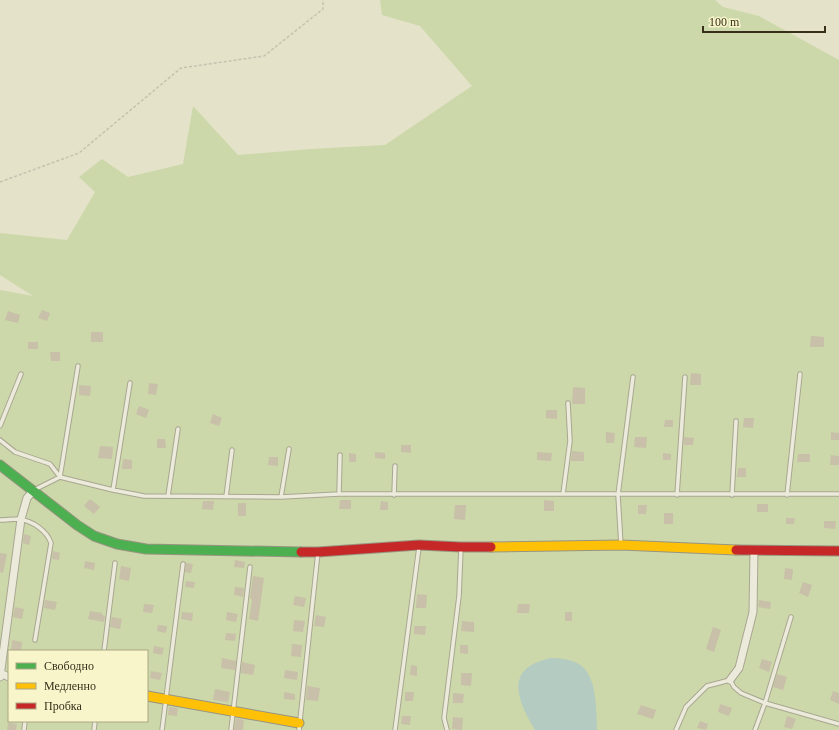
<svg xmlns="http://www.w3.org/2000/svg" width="839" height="730" viewBox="0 0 839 730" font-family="Georgia,serif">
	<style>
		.green { fill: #ccd8a9; fill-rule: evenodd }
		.water { fill: #b4cbc2 }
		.building { fill: #c8c0a8 }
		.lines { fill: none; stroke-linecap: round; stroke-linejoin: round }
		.lane-casing { stroke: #a9a692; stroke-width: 5.5 }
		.street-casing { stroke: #a9a692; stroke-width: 9 }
		.fast-casing { stroke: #989482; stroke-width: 11 }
		.slow-casing { stroke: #989482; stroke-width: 11 }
		.jam-casing { stroke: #989482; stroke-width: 11 }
		.path { stroke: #c4c2b1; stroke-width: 1.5; stroke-dasharray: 3 2; stroke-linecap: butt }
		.lane { stroke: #eceada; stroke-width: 3.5 }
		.street { stroke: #eceada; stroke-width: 7 }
		.fast { stroke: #4caf50; stroke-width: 9 }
		.slow { stroke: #ffc107; stroke-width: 9 }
		.jam { stroke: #c62828; stroke-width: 9 }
	</style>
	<rect width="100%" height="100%" fill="#e4e2c8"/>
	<path class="green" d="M380 0H715L723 7 759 16 839 60V730H0V290L33 296 0 275V233L67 240 95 192 79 177 102 159 128 177 183 164 193 106 238 155 311 149 385 145 472 86 420 26 382 15ZM9 651H147V721H9Z"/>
	<path class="water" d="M550 658C559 658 569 659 577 663 598 673 596 711 597 730H535C525 713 506 681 530 666 536 662 543 660 550 658Z"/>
	<path class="building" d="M42 310 50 313 47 321 38 318Z
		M8 311 20 315 18 323 5 320Z
		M91 332H103V342H91Z
		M811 336 824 337V347H810Z
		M28 342H38V349H28Z
		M50 352H60V361H51Z
		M691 373 701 374V385H690Z
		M149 383 158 384 156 395 148 394Z
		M79 385 91 386 90 396 79 395Z
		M573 387 585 388V404H572Z
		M139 406 149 410 146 418 136 414Z
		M546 410H557V419L546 418Z
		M213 414 222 418 219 426 210 423Z
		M744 418H754L753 428 743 427Z
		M665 420H673V427H664Z
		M606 432 615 433 614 443H606Z
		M831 432 839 433V440H831Z
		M635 437H647L646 448 634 447Z
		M684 437 694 438 693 445H684Z
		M157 439H165L166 448H157Z
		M401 445H411V453L401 452Z
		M100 446 113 447 112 459 98 458Z
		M572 451 584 452V461H571Z
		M375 452 385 453V459L375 458Z
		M537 452 552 453 551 461 537 460Z
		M349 453 356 454V462H349Z
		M663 453 671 454V460H663Z
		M798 454H810V462H797Z
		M831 455 839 456V465H830Z
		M269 457H278V466L268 465Z
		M123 459 132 460V469H122Z
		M738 468H746V477H737Z
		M90 499 100 507 94 514 84 506Z
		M340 500H351V509H339Z
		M544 500 554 501V511H544Z
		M203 501H214L213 510 202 509Z
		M381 501 388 502V510H380Z
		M238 503H246V516H238Z
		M757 504H768V512H757Z
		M455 505H466L465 520 454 519Z
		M638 505H647L646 514H638Z
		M664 513H673V524H664Z
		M786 518H795L794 524H786Z
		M824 521H836L835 529 824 528Z
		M24 534 31 536 29 545 23 543Z
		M53 551 60 553 59 560 52 559Z
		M0 553 7 554 3 573 0 572Z
		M235 560 245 562 244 568 234 567Z
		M85 561 95 563 94 570 84 568Z
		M186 563 193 564 191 573 185 572Z
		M121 566 131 568 129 581 119 579Z
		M785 568 793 569 792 580 784 579Z
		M253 576 264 578 258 621 249 619 252 600 250 598Z
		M186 581 195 582 194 588 185 587Z
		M803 582 812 585 808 597 799 593Z
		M235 587 244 588 243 597 234 595Z
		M417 594 427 595 426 608H416Z
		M295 596 306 598 304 607 293 605Z
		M45 600 57 602 55 610 44 608Z
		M759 600 771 602 770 609 758 607Z
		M144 604 154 605 152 613 143 612Z
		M518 604H530L529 613H517Z
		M15 607 24 609 22 619 13 617Z
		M90 611 102 613V615L105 616 104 622 88 619Z
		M182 612 193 613 192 621 181 619Z
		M227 612 238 614 236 622 226 620Z
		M565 612H572V621H565Z
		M316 615 326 617 324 627 314 626Z
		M112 617 122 619 120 629 110 627Z
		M294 620 305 621 303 632 293 631Z
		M462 621 474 622V632L461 631Z
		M158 625 167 626 166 633 157 631Z
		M414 626H426L425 635 414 634Z
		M713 627 721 630 714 652 706 649Z
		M226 633 236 634 235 641 225 640Z
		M12 640 22 642 21 651H11Z
		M292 644 302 645 301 657 291 656Z
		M460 645H468V654L460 653Z
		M154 646 164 648 162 655 153 653Z
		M222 658 236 661 235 670 221 668Z
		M762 659 772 662 769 672 759 668Z
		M242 662 255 665 253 675 241 673Z
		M411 665 417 666V676L410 675Z
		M285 670 298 672 297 680 284 678Z
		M151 671 162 673 160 680 150 678Z
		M461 673H472L471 686 461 685Z
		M777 674 787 677 783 690 773 687Z
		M307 686 320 688 318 701 306 700Z
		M215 689 230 692 228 702 213 700Z
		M833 691 839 693V704L830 700Z
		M284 692 295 694V700L284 699Z
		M405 692H414L413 701H405Z
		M453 693 464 694 463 703H453Z
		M720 704 732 708 729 716 718 712Z
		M641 705 656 710 653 719 637 714Z
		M169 707 178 708 177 716 168 715Z
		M402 716H411L410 725 401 724Z
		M787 716 796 719 792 729 784 727Z
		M453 717 463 718 462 730 452 729Z
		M236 718 244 720 243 730H234Z
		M700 721 708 724 706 730 697 728Z
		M8 723 17 724 16 730H7Z"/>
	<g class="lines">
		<g class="lane-casing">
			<path id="lane" d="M0 426 21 374
				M0 440 15 452 50 464 60 477 113 490 144 496 281 497 339 494H839
				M34 490 60 477 78 366
				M113 490 130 383
				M339 494 340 455
				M563 494 570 441 568 403
				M394 495 395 466
				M677 495 685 377
				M732 495 736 421
				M787 495 800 374
				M168 496 178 429
				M226 497 232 450
				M281 497 289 449
				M0 520C6 520 13 519 19 519 33 521 47 531 51 543L35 640
				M621 545 618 495 633 377
				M104 651 115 563
				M24 730 25 721
				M94 730 95 721
				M162 730 183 564
				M231 730 250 567
				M299 730 318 552
				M395 730 419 547
				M447 730 444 718 459 596 461 548
				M676 730 686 707 707 686 730 680 734 687 741 693 765 703 839 724
				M755 730 765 703 791 617"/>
		</g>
		<g class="street-casing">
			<path id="street" d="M0 673 9 677
				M0 677 21 519 27 498 33 491
				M730 680 739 668 753 612 754 551"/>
		</g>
		<g class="fast-casing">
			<path id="fast" d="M0 465 77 525 94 536 117 544 146 549 301 552"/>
		</g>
		<g class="slow-casing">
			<path id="slow" d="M491 547 621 545 736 550
				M147 696 299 723"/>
		</g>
		<g class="jam-casing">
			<path id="jam" d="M736 550 839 551
				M301 552H318L419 545 461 547H491"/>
		</g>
		<path class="path" d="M0 182 79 153 181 68 264 56 323 9V0"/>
		<use href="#lane" class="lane"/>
		<use href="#street" class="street"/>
		<use href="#fast" class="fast"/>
		<use href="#slow" class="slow"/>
		<use href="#jam" class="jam"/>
	</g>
	<rect x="8" y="650" width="140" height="72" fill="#f8f5cb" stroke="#aba684"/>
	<rect x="16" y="663" width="20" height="6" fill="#4caf50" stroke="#aba684"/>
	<text x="44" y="670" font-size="12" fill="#372f1a">Свободно</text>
	<rect x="16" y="683" width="20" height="6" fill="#ffc107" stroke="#aba684"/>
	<text x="44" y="690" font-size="12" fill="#372f1a">Медленно</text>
	<rect x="16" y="703" width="20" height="6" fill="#c62828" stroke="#aba684"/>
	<text x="44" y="710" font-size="12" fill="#372f1a">Пробка</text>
	<path d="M703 26v6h122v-6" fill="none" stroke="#372f1a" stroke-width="2"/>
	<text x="709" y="26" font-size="12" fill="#372f1a" stroke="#f8f5cb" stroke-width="3" paint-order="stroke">100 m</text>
</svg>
